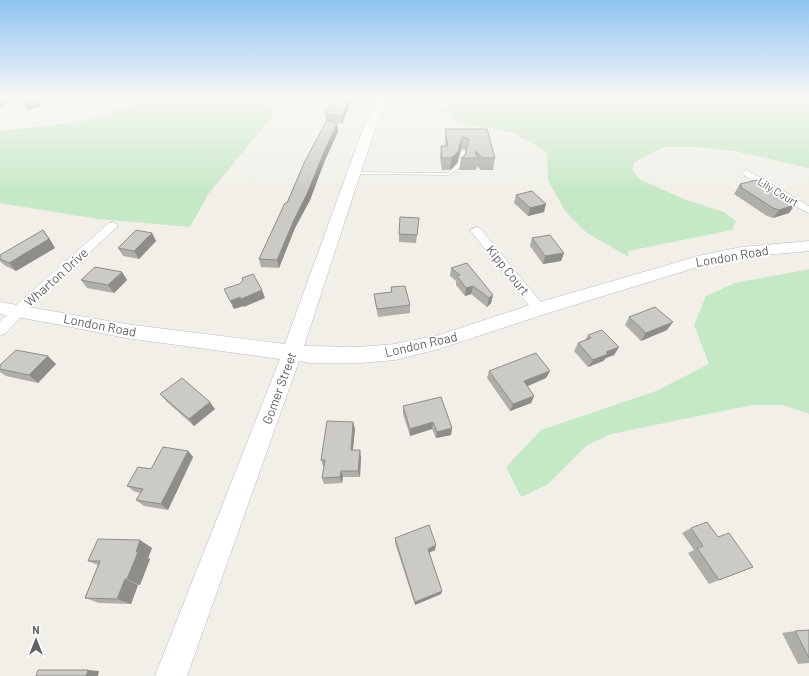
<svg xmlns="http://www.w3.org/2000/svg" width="809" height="676" viewBox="0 0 809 676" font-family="Barlow,sans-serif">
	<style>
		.green { fill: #c5e8c5 }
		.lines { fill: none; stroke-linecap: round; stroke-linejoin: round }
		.lane-casing { stroke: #b5b8bc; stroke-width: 1 }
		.street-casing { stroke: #b5b8bc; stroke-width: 1 }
		.secondary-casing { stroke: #b6babf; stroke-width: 1 }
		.lane { fill: #fff; fill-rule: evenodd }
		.street { fill: #fff; fill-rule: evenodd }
		.secondary { fill: #fff; fill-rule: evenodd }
		.wall { fill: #afaea9 }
		.shaded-wall { fill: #8f8d8a }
		.building { fill: #cccac5; stroke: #8f8d8a }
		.labels { text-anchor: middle; stroke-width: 3.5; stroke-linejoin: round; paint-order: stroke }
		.far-street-label { font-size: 11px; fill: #5f6368; stroke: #fff }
		.street-label { font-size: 13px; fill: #5f6368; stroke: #fff }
	</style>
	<rect width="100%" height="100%" fill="#f1efe8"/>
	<path class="green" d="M155 99C192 99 238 94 273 106L275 113 209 193 190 227 98 219 0 203V131L78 122 93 119 133 104Z
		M515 99H809V168L734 151 699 147H664L635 162 632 169 639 179 686 200 724 212 736 221 732 230 628 251 629 257 587 233 565 211 548 180 547 153 537 146 513 133 499 129 466 125 444 114 442 107 452 104Z
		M809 269V414L783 405H752L611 434 587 445 548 484 521 497 506 467 541 430 656 391 709 364 694 325 706 296 735 283Z"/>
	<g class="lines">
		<g class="lane-casing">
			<path id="lane" d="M462 150 466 151 462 166 449 175 354 174 352 173 354 172 448 173 458 164Z"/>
		</g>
		<g class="street-casing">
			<path id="street" d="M747 170 809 206V213L784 201 744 175 742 173 744 171Z
				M113 222 118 225 117 227 23 314 5 334 0 335V321L13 308 109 223Z
				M476 227 480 228 544 306 546 309 544 312 539 314 534 312 470 230Z"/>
		</g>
		<g class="secondary-casing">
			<path id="secondary" d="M377 99H387L376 126 304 346 360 347 395 344 439 335 533 304 702 255 741 247 809 241V251L741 257 704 265 545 314 439 349 395 360 360 363H311L299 361 187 676H155L280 359 126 338 56 324 0 314V302L126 324 285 344 364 126Z"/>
		</g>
		<use href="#lane" class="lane"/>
		<use href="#street" class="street"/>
		<use href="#secondary" class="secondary"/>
	</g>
	<path class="wall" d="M0 99H14L3 107 0 108Z
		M332 99H353L349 107 342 124 332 122 337 124 338 132 325 160 310 200 295 228 279 268 261 267 259 259 287 203 326 121 325 114Z
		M445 129H487L495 158 493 170H481L477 166 476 170H459L461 158 465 155 466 150 461 149 457 163 450 170H442L440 158 441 146H445Z
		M740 184 773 192 795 205 789 213 773 218 767 216 734 194Z
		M516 195 544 212 528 216 514 203Z
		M418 226 416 243 399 242V234Z
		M152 233 156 241 139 259 123 256 118 248Z
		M49 238 55 248 16 271 4 265 0 261V255Z
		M532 238 564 253 561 261 543 264 530 246Z
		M451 268 493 295 491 303 487 307 471 294 465 296 456 285V281L450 276Z
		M122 272 127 280 114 293 87 288 81 280Z
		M391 287 410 305V313L378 317 375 302 374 294 391 292Z
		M629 317 667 330 641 341 625 325Z
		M588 335 619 347 614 355 606 358 603 361 588 367 574 351 578 343 585 340Z
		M56 364 38 383 6 376 0 372V365Z
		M489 371H550L546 378 527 386 534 396 531 403 510 411 487 378Z
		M160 394 215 409 194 426 166 401Z
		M403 406 452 428 451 435 436 438 432 429 410 436 403 414Z
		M353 422 355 429 353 450 361 457 360 477H343L342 483 324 484 322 478 324 466H323L321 460Z
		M188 451 193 457 168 510 144 506 136 500 141 493 135 492 127 486 151 469Z
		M691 528 753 567 709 584 688 553 694 550 682 533Z
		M395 538 435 550 429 553 442 591 441 594 415 605 395 543Z
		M152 548 148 558 150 559 140 585H138L131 604 99 603 85 598 98 565 88 561Z
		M809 630V663L798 664 782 633 795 631Z"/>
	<path class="shaded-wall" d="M0 99H14L3 107 0 103Z
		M35 99H43V102L38 108 27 110 22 102Z
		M349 99H353L349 107 342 124V116Z
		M337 124 338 132 325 160 310 200 295 228 279 268 277 260 294 220Z
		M462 137 461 149 457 163 450 170 451 158Z
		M546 204 544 212 528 216 530 208Z
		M795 205 789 213 773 218 779 210Z
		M43 230 49 238 55 248 16 271 9 263Z
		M152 233 156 241 139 259 134 251Z
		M564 253 561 261 543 264 545 256Z
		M122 272 127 280 114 293 108 285Z
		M473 286 471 294 465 296 466 288Z
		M262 290 265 298 244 307 241 299Z
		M493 295 491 303 487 307 489 298Z
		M240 297 244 306 234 309 230 301Z
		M673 322 667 330 641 341 646 333Z
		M619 347 614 355 606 358 603 361 588 367 593 360 606 352Z
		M48 356 56 364 38 383 29 375Z
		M550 371 546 378 521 389 524 381Z
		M534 396 531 403 510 411 513 404Z
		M210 402 215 409 194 426 189 419Z
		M353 422 355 429 352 457 351 450Z
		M433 422 432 429 410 436V429Z
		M452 428 451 435 436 438 437 432Z
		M360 450 361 457 360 477 358 471Z
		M188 451 193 457 168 510 161 504Z
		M341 471 343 477 342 483 340 477Z
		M140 540 152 548 148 558 150 559 140 585 127 579Z
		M436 545 435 550 427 553 428 549Z
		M125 579 138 585 131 604 117 599Z
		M442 591 441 594 415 605V602Z
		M88 670 99 671 98 676H86Z"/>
	<path class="building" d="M23 99H35L33 101 22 102Z
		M332 99H349L342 116 325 114Z
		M327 120 337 124 324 152 308 192 294 220 277 260 259 259 285 203H287L305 161Z
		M445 129H487L495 158H483L475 151 478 158H461L465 155 469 140 468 138 462 137 458 152 451 158H442L441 146H448Z
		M757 180 774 191H772L795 205 779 210 773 208 739 186H742L740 184Z
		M532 191 546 204 530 208 516 195Z
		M400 217 419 218 417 235 399 234Z
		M43 230 49 239 9 263 0 259V255Z
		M136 230 152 233 134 251 118 248Z
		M550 235 564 253 545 256 532 238Z
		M467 263 493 295 489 298 473 286 466 288 457 276 460 275 451 268Z
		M95 267 122 272 108 285 81 280Z
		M253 274 262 290 241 299 240 297 230 301 224 289 239 284 243 281 242 278Z
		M405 286 410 305 377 309 374 294 392 292 391 287Z
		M655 307 673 322 646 333 629 317Z
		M602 330 619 347 606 352 608 354 593 360 578 343 591 338 588 335Z
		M16 350 48 356 29 375 0 369V365Z
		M536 353 550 371 524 381 534 396 513 404 489 371Z
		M182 378 210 402 189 419 160 394Z
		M441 397 452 428 437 432 433 422 410 429 403 406Z
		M327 421 353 422 351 450H360L358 471H341L340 477 322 478 325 460H321Z
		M163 447 188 451 161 504 136 500 143 489 127 486 138 467 151 469Z
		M707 522 718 537 729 533 753 567 719 580 697 548 703 546 691 528Z
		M429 525 436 545 428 549 442 591 415 602 395 538Z
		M98 539 140 540 136 552H138L127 579H125L117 599 85 598 100 561H88Z
		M809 630V658L795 631Z
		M38 670H88L86 676H36Z"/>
	<linearGradient id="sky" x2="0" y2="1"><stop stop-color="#8fc3f1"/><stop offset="0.51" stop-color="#f9f8f5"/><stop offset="1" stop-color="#f9f8f5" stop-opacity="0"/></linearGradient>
	<rect width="809" height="193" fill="url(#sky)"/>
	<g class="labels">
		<g class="far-street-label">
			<text transform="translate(778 192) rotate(31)" y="4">Lily Court</text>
		</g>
		<g class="street-label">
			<text transform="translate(732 256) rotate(-10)" y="5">London Road</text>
			<text transform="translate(508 270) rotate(51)" y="5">Kipp Court</text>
			<text transform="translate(56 277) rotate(-42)" y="5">Wharton Drive</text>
			<text transform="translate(100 325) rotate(11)" y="5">London Road</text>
			<text transform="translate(421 344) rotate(-13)" y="5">London Road</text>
			<text transform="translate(279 388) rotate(-70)" y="5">Gomer Street</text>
		</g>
	</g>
	<g transform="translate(36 640)" stroke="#ffffff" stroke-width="3" paint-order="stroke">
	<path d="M0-3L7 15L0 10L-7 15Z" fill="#5f6368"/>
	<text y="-6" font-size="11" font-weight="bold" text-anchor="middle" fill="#5f6368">N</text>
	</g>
</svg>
